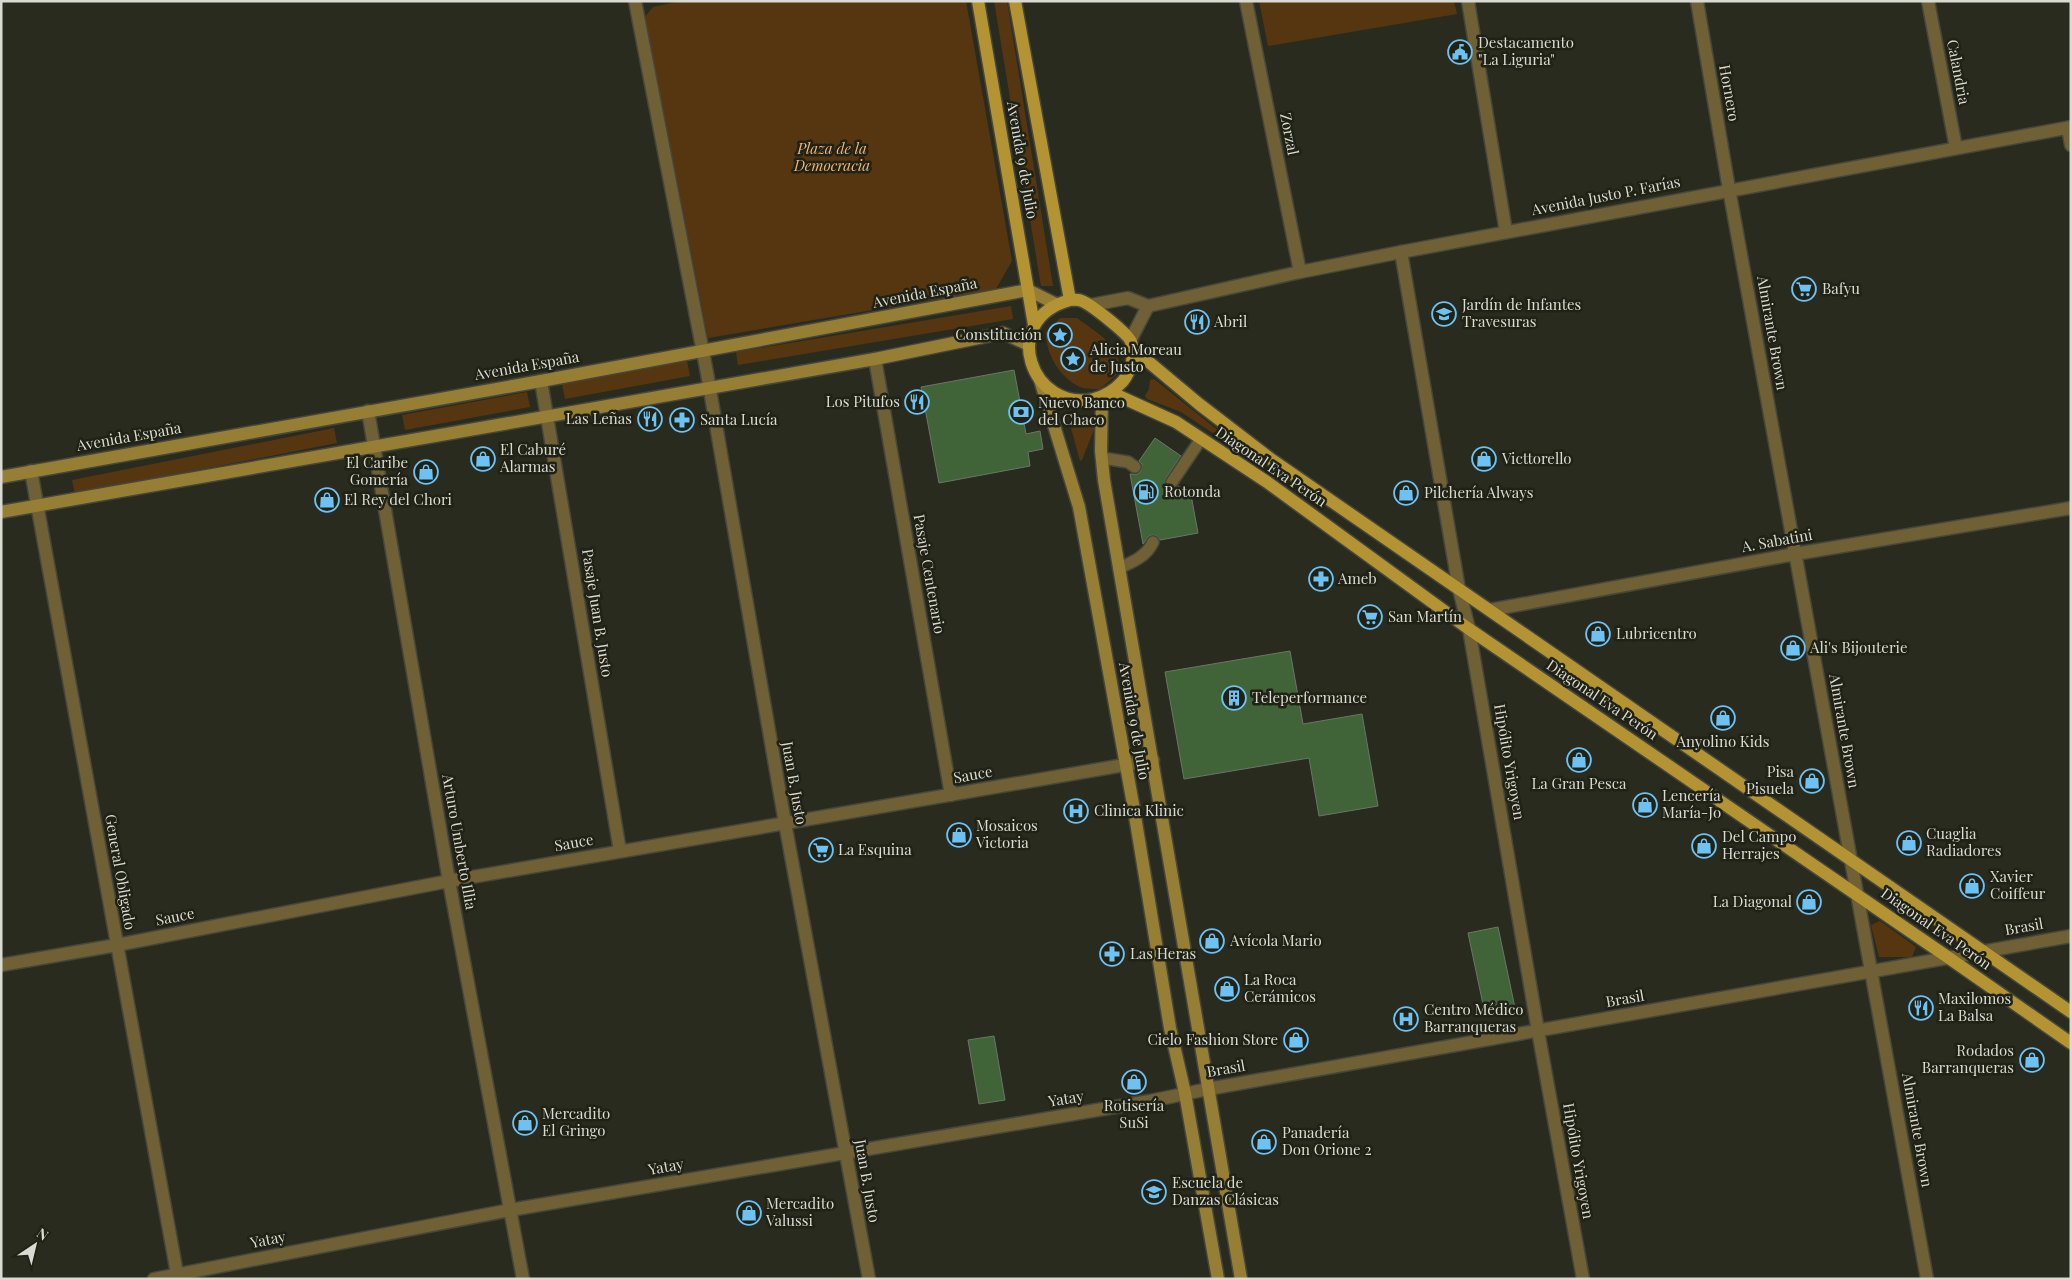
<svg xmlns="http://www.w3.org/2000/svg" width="2072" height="1280" viewBox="0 0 2072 1280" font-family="'Playfair Display',serif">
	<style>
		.green { fill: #563611 }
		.building { fill: #406437; stroke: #6c7569 }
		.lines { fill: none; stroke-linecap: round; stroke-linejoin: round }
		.service-casing { stroke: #46473c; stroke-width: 14 }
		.minor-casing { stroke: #46473c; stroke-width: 15 }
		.tertiary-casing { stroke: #46473c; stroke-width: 15 }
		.secondary-casing { stroke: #46473c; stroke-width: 15 }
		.primary-casing { stroke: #46473c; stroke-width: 15 }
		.service { stroke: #6f6035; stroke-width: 11 }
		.minor { stroke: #6f6035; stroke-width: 12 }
		.tertiary { stroke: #6f6035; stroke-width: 12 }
		.secondary { stroke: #967e35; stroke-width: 12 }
		.primary { stroke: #b49432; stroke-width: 12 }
		.labels { text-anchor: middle; stroke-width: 5; stroke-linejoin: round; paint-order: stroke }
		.poi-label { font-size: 15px; fill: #d9dbd3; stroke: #202216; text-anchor: start }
		.street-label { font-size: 15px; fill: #d9dbd3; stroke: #202216 }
		.park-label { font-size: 15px; font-style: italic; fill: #f2b371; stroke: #202216 }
	</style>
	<rect width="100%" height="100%" fill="#2a2b1f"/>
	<path class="green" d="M681 1H966L1012 261 996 289 708 338 645 17 653 7Z
		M994 1H1007L1053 286H1041Z
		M1259 1H1454L1457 14 1268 46Z
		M1011 306 1013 319 738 365 736 352Z
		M1060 318H1077C1098 334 1117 342 1121 371L1100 389C1094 389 1085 389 1080 387 1059 377 1046 354 1046 332Z
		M687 361 690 376 565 399 562 384Z
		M1154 379 1261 465 1181 412 1147 399 1145 396 1149 389 1150 380Z
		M527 392 530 407 405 430 402 415Z
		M1070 414 1096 419 1097 422 1082 460 1080 461 1068 417Z
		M334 428 337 443 75 494 72 480Z
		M1880 921 1916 947 1912 957H1879L1871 925Z"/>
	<path class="building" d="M1014 370 1026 434 1040 431 1043 449 1028 452 1030 466 939 483 921 387Z
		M1155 438 1181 456 1166 478 1165 485 1171 489 1178 486 1191 495 1198 533 1160 540 1157 536 1152 535 1149 536 1143 544 1130 474H1138L1141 471 1142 464 1139 461Z
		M1290 651 1303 724 1362 714 1378 806 1319 816 1309 758 1184 779 1165 672Z
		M1498 927 1515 1008 1485 1014 1468 933Z
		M994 1036 1005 1100 979 1104 968 1040Z"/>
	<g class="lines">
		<g class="service-casing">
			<path id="service" d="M1102 458 1128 462 1135 467
				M1172 482 1201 439
				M1119 568C1133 562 1147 556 1153 542"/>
		</g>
		<g class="minor-casing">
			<path id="minor" d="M635 1 707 373 785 823 869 1279
				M1246 1 1300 272
				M1468 1 1506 232
				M1697 1 1729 189 1927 1279
				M1928 1 1956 148
				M2068 128 2071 145
				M1401 252 1459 589 1469 629 1538 1031 1583 1279
				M875 359 951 795
				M541 381 620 851
				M368 411 449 881 523 1279
				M31 471 178 1279
				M1490 610 1795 554 2071 508
				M1 965 117 945 449 881 1153 760
				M154 1279 510 1210 1150 1101 1208 1089 2071 936"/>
		</g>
		<g class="tertiary-casing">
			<path id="tertiary" d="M1091 305 1128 298 1148 306 1300 272 1401 252 2071 127
				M1131 339 1148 306"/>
		</g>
		<g class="secondary-casing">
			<path id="secondary" d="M1040 380 1079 507 1133 804 1170 1028 1185 1093 1218 1279
				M1102 397 1101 451 1104 480 1241 1279
				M1 477 541 381 1028 290 1056 304
				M1 512 875 359 1003 333 1029 345"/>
		</g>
		<g class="primary-casing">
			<path id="primary" d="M978 1 1034 325
				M1015 1 1070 300
				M1070 300C1075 300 1078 299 1082 301 1090 304 1129 334 1131 342 1136 355 1131 370 1123 381 1115 390 1105 396 1094 399 1032 413 997 320 1070 300Z
				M1134 352 1150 363 1199 404 1272 460 2071 1012
				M1110 392 1176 422 1267 482 1469 629 1949 958 2071 1043"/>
		</g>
		<use href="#service" class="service"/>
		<use href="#minor" class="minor"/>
		<use href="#tertiary" class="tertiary"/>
		<use href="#secondary" class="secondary"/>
		<use href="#primary" class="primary"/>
	</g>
	<defs>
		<g id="civic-ring" transform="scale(1.25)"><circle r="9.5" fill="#202216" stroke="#6dc2f3" stroke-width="1.5"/><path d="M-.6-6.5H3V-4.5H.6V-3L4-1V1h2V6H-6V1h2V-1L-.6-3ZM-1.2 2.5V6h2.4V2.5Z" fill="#6dc2f3"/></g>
		<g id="supermarket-ring" transform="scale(1.25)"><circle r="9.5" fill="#202216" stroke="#6dc2f3" stroke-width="1.5"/><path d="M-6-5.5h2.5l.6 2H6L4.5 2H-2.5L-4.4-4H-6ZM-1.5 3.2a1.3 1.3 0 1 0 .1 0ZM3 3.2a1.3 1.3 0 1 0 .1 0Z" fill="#6dc2f3"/></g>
		<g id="school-ring" transform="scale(1.25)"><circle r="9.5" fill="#202216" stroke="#6dc2f3" stroke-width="1.5"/><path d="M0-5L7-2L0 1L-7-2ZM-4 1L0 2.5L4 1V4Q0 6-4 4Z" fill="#6dc2f3"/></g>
		<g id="restaurant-ring" transform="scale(1.25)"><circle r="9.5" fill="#202216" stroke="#6dc2f3" stroke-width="1.5"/><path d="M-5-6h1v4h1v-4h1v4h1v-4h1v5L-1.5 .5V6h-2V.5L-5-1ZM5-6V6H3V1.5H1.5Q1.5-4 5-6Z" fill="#6dc2f3"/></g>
		<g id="sight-ring" transform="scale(1.25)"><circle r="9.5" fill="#202216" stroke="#6dc2f3" stroke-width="1.5"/><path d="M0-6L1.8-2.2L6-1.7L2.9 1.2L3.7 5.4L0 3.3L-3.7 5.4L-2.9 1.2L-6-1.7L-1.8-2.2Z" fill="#6dc2f3"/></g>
		<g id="bank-ring" transform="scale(1.25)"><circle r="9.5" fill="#202216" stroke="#6dc2f3" stroke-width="1.5"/><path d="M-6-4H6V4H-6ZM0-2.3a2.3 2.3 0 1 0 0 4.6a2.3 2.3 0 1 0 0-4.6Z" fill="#6dc2f3"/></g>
		<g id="pharmacy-ring" transform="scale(1.25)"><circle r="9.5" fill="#202216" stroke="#6dc2f3" stroke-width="1.5"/><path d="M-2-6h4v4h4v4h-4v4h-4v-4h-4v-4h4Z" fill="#6dc2f3"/></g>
		<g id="shop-ring" transform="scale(1.25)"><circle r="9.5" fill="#202216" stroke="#6dc2f3" stroke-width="1.5"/><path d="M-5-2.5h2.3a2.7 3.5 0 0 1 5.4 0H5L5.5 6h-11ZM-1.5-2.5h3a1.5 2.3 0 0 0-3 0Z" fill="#6dc2f3"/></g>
		<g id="fuel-ring" transform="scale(1.25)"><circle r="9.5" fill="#202216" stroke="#6dc2f3" stroke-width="1.5"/><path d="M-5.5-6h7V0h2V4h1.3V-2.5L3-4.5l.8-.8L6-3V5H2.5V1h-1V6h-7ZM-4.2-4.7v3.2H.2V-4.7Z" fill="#6dc2f3"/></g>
		<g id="building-ring" transform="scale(1.25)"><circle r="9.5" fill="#202216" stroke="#6dc2f3" stroke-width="1.5"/><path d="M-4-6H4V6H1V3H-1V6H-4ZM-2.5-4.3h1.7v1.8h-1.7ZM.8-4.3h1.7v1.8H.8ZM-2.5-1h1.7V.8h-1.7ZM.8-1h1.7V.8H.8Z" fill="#6dc2f3"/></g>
		<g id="hospital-ring" transform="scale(1.25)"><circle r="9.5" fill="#202216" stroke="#6dc2f3" stroke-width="1.5"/><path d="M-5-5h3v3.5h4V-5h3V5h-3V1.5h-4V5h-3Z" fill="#6dc2f3"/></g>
	</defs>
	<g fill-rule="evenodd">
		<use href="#civic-ring" x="1460" y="52"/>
		<use href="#supermarket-ring" x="1804" y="289"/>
		<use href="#school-ring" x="1444" y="314"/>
		<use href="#restaurant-ring" x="1197" y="322"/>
		<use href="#sight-ring" x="1060" y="335"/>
		<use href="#sight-ring" x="1073" y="359"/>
		<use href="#restaurant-ring" x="917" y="402"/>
		<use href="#bank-ring" x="1021" y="412"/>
		<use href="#restaurant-ring" x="650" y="419"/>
		<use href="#pharmacy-ring" x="682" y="420"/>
		<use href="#shop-ring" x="483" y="459"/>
		<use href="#shop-ring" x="1484" y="459"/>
		<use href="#shop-ring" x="426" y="472"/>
		<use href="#fuel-ring" x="1146" y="492"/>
		<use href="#shop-ring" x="1406" y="493"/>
		<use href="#shop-ring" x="327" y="500"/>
		<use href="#pharmacy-ring" x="1321" y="579"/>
		<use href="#supermarket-ring" x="1370" y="617"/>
		<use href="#shop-ring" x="1598" y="634"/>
		<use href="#shop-ring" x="1793" y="648"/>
		<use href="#building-ring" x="1234" y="698"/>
		<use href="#shop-ring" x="1723" y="718"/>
		<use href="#shop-ring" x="1579" y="760"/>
		<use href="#shop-ring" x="1812" y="781"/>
		<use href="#shop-ring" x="1645" y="805"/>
		<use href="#hospital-ring" x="1076" y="811"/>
		<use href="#shop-ring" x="959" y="835"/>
		<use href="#shop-ring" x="1909" y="843"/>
		<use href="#shop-ring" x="1704" y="846"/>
		<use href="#supermarket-ring" x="821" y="850"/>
		<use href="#shop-ring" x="1972" y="886"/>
		<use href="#shop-ring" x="1809" y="902"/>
		<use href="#shop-ring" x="1212" y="941"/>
		<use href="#pharmacy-ring" x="1112" y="954"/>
		<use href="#shop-ring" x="1227" y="989"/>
		<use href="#restaurant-ring" x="1921" y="1008"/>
		<use href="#hospital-ring" x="1406" y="1019"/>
		<use href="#shop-ring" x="1296" y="1040"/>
		<use href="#shop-ring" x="2032" y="1060"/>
		<use href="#shop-ring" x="1134" y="1082"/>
		<use href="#shop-ring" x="525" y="1123"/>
		<use href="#shop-ring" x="1264" y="1142"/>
		<use href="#school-ring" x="1154" y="1192"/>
		<use href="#shop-ring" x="749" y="1213"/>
	</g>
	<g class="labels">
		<g class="poi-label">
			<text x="1478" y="48">Destacamento<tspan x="1478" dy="17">"La Liguria"</tspan></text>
			<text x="1822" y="294">Bafyu</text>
			<text x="1462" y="310">Jardín de Infantes<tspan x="1462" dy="17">Travesuras</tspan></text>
			<text x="1214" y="327">Abril</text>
			<text x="1042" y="340" text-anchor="end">Constitución</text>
			<text x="1090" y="355">Alicia Moreau<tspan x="1090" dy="17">de Justo</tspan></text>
			<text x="900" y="407" text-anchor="end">Los Pitufos</text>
			<text x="1038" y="408">Nuevo Banco<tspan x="1038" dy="17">del Chaco</tspan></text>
			<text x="632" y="424" text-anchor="end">Las Leñas</text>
			<text x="700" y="425">Santa Lucía</text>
			<text x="500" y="455">El Caburé<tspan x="500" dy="17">Alarmas</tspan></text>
			<text x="1502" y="464">Victtorello</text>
			<text x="408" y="468" text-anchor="end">El Caribe<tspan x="408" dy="17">Gomería</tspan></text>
			<text x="1164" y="497">Rotonda</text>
			<text x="1424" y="498">Pilchería Always</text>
			<text x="344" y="505">El Rey del Chori</text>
			<text x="1338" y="584">Ameb</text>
			<text x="1388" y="622">San Martín</text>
			<text x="1616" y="639">Lubricentro</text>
			<text x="1810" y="653">Ali's Bijouterie</text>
			<text x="1252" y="703">Teleperformance</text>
			<text x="1723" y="747" text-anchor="middle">Anyolino Kids</text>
			<text x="1794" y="777" text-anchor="end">Pisa<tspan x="1794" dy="17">Pisuela</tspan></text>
			<text x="1579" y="789" text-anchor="middle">La Gran Pesca</text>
			<text x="1662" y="801">Lencería<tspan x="1662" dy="17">María-Jo</tspan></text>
			<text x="1094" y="816">Clinica Klinic</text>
			<text x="976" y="831">Mosaicos<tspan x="976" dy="17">Victoria</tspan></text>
			<text x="1926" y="839">Cuaglia<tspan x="1926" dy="17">Radiadores</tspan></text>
			<text x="1722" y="842">Del Campo<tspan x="1722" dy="17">Herrajes</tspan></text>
			<text x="838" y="855">La Esquina</text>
			<text x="1990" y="882">Xavier<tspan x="1990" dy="17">Coiffeur</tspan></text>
			<text x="1792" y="907" text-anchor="end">La Diagonal</text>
			<text x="1230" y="946">Avícola Mario</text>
			<text x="1130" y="959">Las Heras</text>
			<text x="1244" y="985">La Roca<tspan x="1244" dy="17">Cerámicos</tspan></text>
			<text x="1938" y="1004">Maxilomos<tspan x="1938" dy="17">La Balsa</tspan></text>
			<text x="1424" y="1015">Centro Médico<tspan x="1424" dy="17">Barranqueras</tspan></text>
			<text x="1278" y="1045" text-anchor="end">Cielo Fashion Store</text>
			<text x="2014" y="1056" text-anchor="end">Rodados<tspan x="2014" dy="17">Barranqueras</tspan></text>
			<text x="1134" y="1111" text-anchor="middle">Rotisería<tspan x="1134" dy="17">SuSi</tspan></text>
			<text x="542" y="1119">Mercadito<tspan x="542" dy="17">El Gringo</tspan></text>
			<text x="1282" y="1138">Panadería<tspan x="1282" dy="17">Don Orione 2</tspan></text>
			<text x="1172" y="1188">Escuela de<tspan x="1172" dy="17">Danzas Clásicas</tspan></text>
			<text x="766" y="1209">Mercadito<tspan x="766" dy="17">Valussi</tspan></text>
		</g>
		<g class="street-label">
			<text transform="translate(1958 72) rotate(79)" y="5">Calandria</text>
			<text transform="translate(1729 93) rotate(80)" y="5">Hornero</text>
			<text transform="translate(1289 134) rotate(79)" y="5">Zorzal</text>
			<text transform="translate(1022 160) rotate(80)" y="5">Avenida 9 de Julio</text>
			<text transform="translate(1606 196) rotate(-11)" y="5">Avenida Justo P. Farías</text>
			<text transform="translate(925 293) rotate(-11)" y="5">Avenida España</text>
			<text transform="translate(1772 333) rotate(80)" y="5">Almirante Brown</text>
			<text transform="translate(527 366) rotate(-10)" y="5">Avenida España</text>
			<text transform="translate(129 437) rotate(-10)" y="5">Avenida España</text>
			<text transform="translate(1271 467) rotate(34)" y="5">Diagonal Eva Perón</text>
			<text transform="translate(1777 541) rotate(-10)" y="5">A. Sabatini</text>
			<text transform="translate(929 574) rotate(80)" y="5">Pasaje Centenario</text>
			<text transform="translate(597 613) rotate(81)" y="5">Pasaje Juan B. Justo</text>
			<text transform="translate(1602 700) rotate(34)" y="5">Diagonal Eva Perón</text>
			<text transform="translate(1134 721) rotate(80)" y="5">Avenida 9 de Julio</text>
			<text transform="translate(1844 731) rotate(80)" y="5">Almirante Brown</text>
			<text transform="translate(1509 762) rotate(80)" y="5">Hipólito Yrigoyen</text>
			<text transform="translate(973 775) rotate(-10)" y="5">Sauce</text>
			<text transform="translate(794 783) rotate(80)" y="5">Juan B. Justo</text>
			<text transform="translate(459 842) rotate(80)" y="5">Arturo Umberto Illia</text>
			<text transform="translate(574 843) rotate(-10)" y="5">Sauce</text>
			<text transform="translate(120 872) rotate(80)" y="5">General Obligado</text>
			<text transform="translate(175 917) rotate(-11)" y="5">Sauce</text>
			<text transform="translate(2024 927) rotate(-10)" y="5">Brasil</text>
			<text transform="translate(1936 929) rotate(35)" y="5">Diagonal Eva Perón</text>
			<text transform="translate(1625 999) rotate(-10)" y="5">Brasil</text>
			<text transform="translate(1226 1069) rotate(-10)" y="5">Brasil</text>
			<text transform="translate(1066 1099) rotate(-9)" y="5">Yatay</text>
			<text transform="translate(1917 1130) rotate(80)" y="5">Almirante Brown</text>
			<text transform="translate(1578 1161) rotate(80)" y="5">Hipólito Yrigoyen</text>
			<text transform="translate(666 1167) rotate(-10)" y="5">Yatay</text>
			<text transform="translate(867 1181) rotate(80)" y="5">Juan B. Justo</text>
			<text transform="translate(268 1240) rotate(-11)" y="5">Yatay</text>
		</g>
		<g class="park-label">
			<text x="832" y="154">Plaza de la<tspan x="832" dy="17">Democracia</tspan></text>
		</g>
	</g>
	<rect width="2072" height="1280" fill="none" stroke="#d9dbd3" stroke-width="5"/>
	<g transform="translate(35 1245) rotate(35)" stroke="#202216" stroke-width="4" paint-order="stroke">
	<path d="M0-4L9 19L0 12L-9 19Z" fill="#d9dbd3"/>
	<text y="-8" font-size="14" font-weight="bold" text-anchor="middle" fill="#d9dbd3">N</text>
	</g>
</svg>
